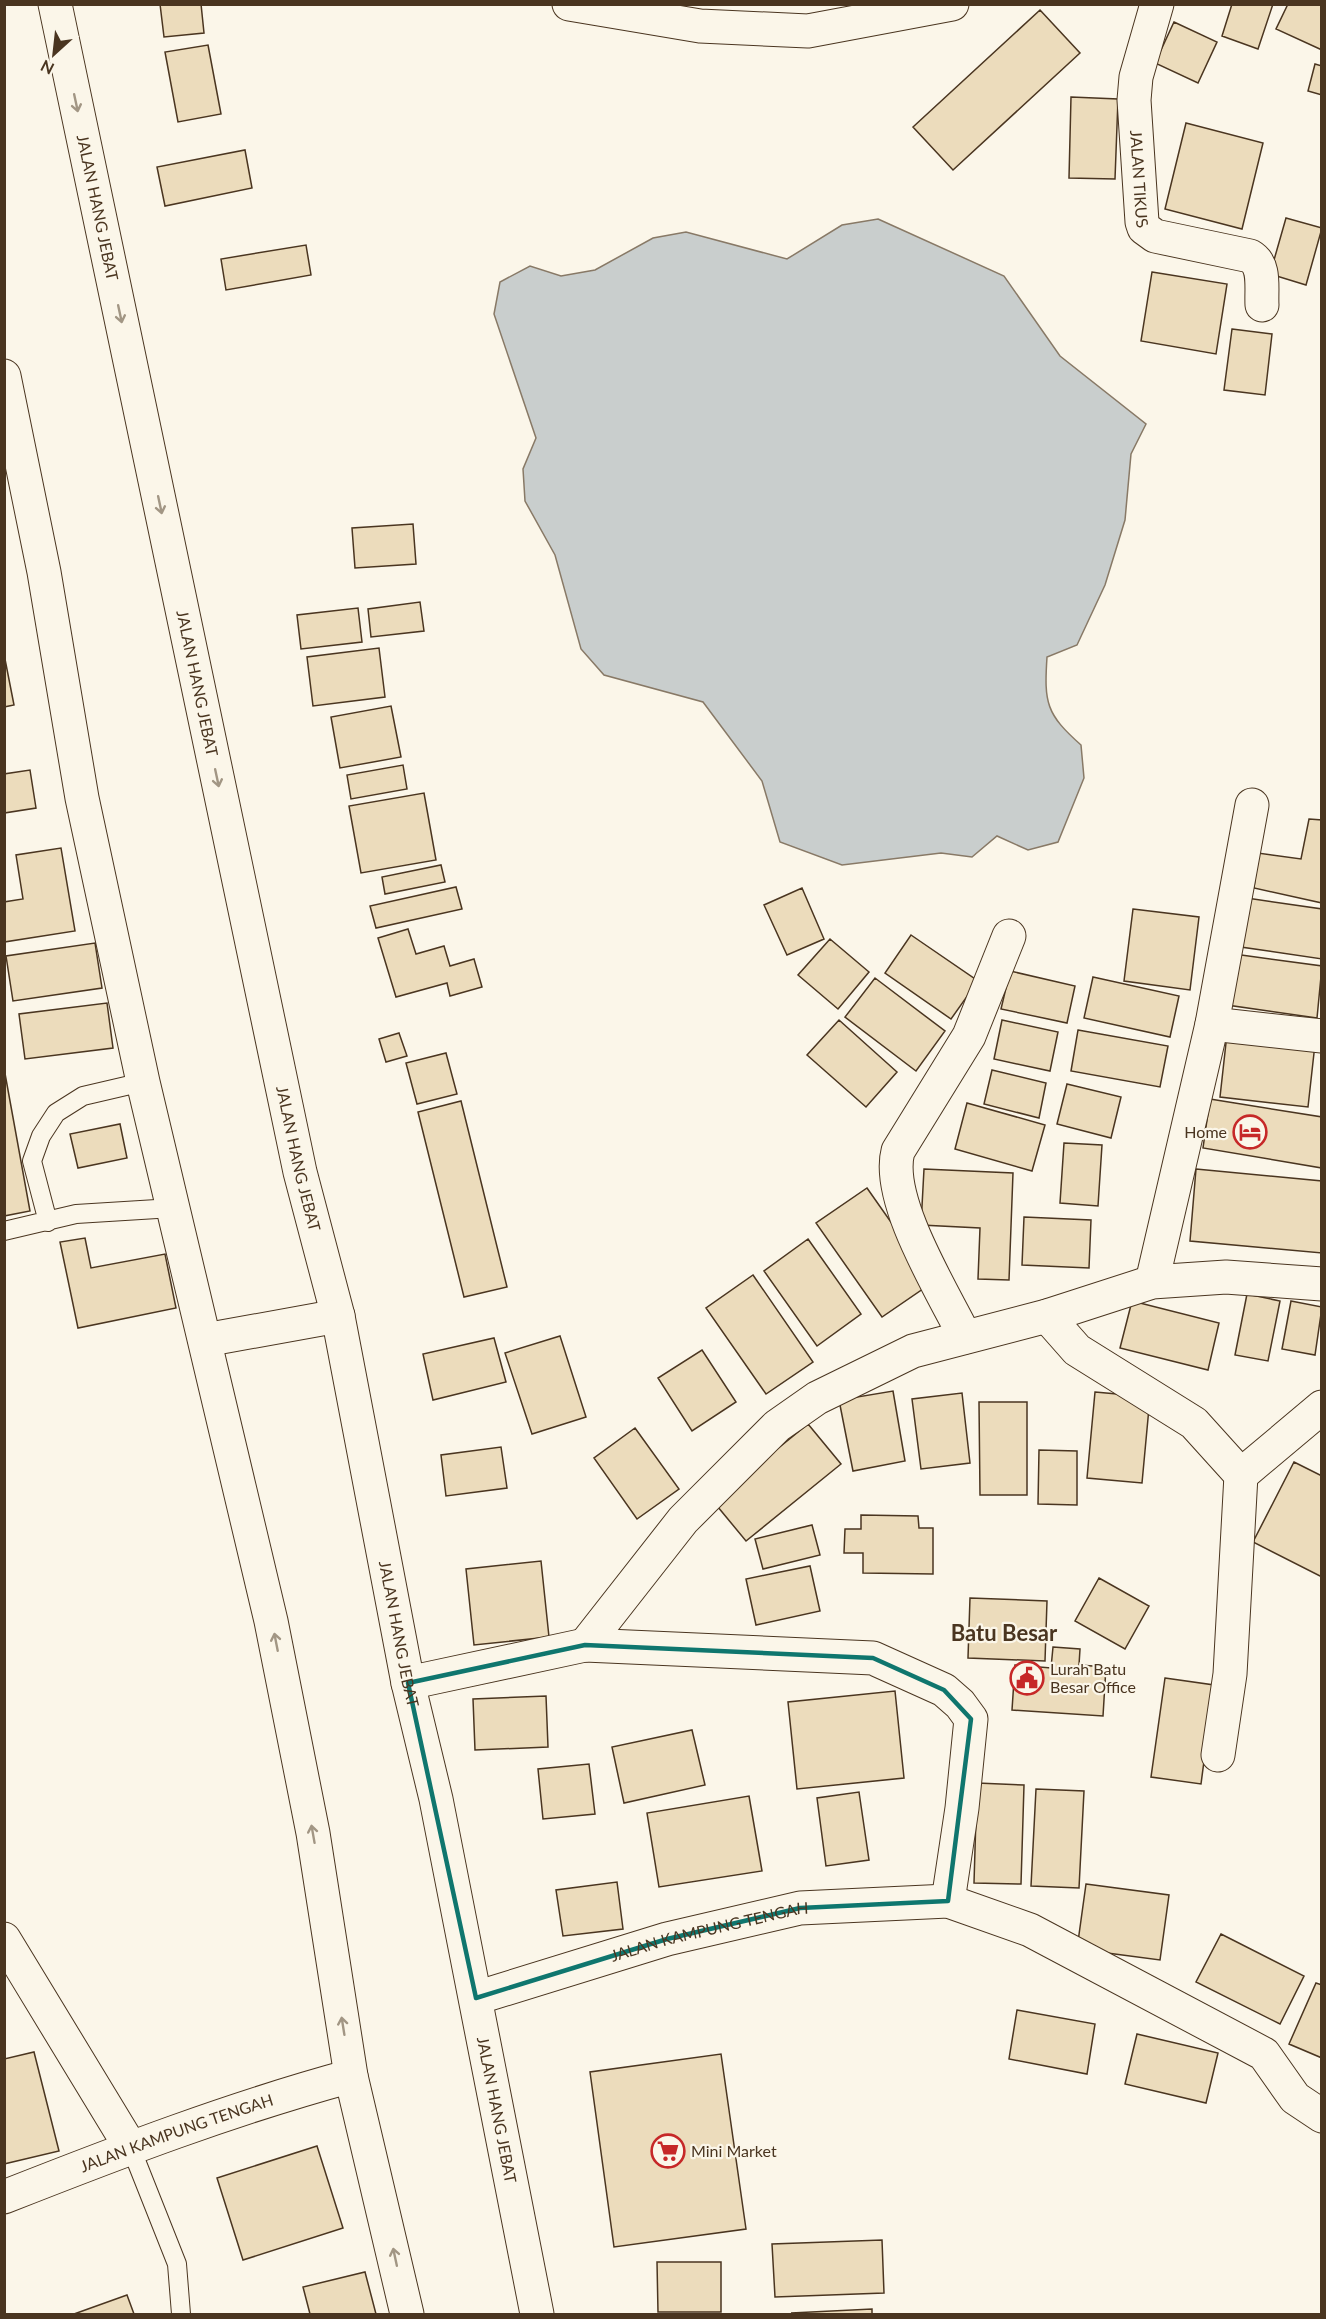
<svg xmlns="http://www.w3.org/2000/svg" width="1326" height="2319" viewBox="0 0 1326 2319" font-family="Lato,sans-serif">
	<style>
		.water { fill: #c9cecd; stroke: #887966; stroke-width: 1.5 }
		.building { fill: #ecdcbc; stroke: #4a3520; stroke-width: 1.5 }
		.lines { fill: none; stroke-linecap: round; stroke-linejoin: round }
		.lane-casing { stroke: #4a3520; stroke-width: 20 }
		.street-casing { stroke: #4a3520; stroke-width: 35 }
		.highway-casing { stroke: #4a3520; stroke-width: 35 }
		.lane { stroke: #fbf6e9; stroke-width: 18 }
		.street { stroke: #fbf6e9; stroke-width: 33 }
		.highway { stroke: #fbf6e9; stroke-width: 33 }
		.oneway { stroke: #a29684 }
		.marked { fill: none; stroke: #0f766e; stroke-width: 4.5; stroke-linejoin: round }
		.labels { text-anchor: middle; stroke-width: 4.5; stroke-linejoin: round; paint-order: stroke }
		.street-label { font-size: 16px; fill: #4a3520; stroke: #fbf6e9 }
		.poi-label { font-size: 16px; fill: #4a3520; stroke: #fbf6e9; text-anchor: start }
		.district-label { font-size: 22px; font-weight: bold; fill: #4a3520; stroke: #fbf6e9 }
	</style>
	<rect width="100%" height="100%" fill="#fbf6e9"/>
	<path class="water" d="M878 219 1004 276 1060 356 1146 424 1131 454 1125 520 1105 585 1077 645 1047 657C1044 703 1046 714 1081 745L1084 778 1058 842 1028 850 997 836 972 857 941 853 842 865 780 842 762 781 703 702 604 675 581 649 555 555 525 501 523 469 536 438 494 314 500 282 530 266 561 276 595 270 653 238 686 232 787 259 842 225Z"/>
	<path class="building" d="M160 4H201L204 33 164 37Z
		M1232 4H1273L1258 49 1222 36Z
		M1288 4H1322V50L1276 29Z
		M1040 10 1080 53 953 170 913 127Z
		M1174 22 1217 42 1198 83 1155 63Z
		M208 45 221 114 178 122 165 52Z
		M1315 64 1322 66V95L1308 91Z
		M1071 97 1118 99 1115 179 1069 178Z
		M1186 123 1263 143 1242 229 1165 209Z
		M245 150 252 188 165 206 157 167Z
		M1286 218 1322 228 1306 285 1270 274Z
		M306 245 311 275 226 290 221 259Z
		M1152 272 1227 284 1216 354 1141 341Z
		M1232 329 1272 334 1265 395 1224 390Z
		M413 524 416 564 355 568 352 528Z
		M420 602 424 631 371 637 368 609Z
		M358 608 362 642 301 649 297 615Z
		M379 648 385 697 313 706 307 657Z
		M4 654 14 705 4 707Z
		M391 706 401 757 340 768 331 717Z
		M403 765 407 789 351 799 347 775Z
		M30 770 36 808 4 813V774Z
		M424 793 436 860 361 873 349 806Z
		M1309 819 1322 820V903L1254 888 1258 853 1301 859Z
		M61 848 75 931 4 942V902L23 899 16 855Z
		M441 865 445 882 385 894 382 877Z
		M456 887 462 909 376 928 370 906Z
		M802 888 824 939 787 955 764 905Z
		M1240 897 1322 909V959L1234 946Z
		M1133 909 1199 917 1190 990 1124 981Z
		M408 929 416 954 444 946 450 966 474 959 482 987 450 996 447 983 396 997 378 938Z
		M911 935 978 981 951 1019 885 973Z
		M830 939 869 972 838 1009 798 975Z
		M95 943 102 988 13 1001 6 956Z
		M1234 954 1322 966 1317 1018 1227 1005Z
		M1010 971 1075 986 1067 1023 1001 1009Z
		M1093 977 1179 996 1170 1037 1084 1018Z
		M875 978 945 1031 916 1071 845 1017Z
		M107 1003 113 1048 25 1059 19 1014Z
		M839 1020 897 1072 866 1107 807 1055Z
		M1002 1020 1058 1032 1050 1071 994 1059Z
		M1078 1030 1168 1046 1160 1087 1071 1071Z
		M399 1033 407 1056 386 1062 379 1039Z
		M1227 1034 1315 1044 1308 1107 1220 1097Z
		M446 1053 457 1094 417 1104 406 1063Z
		M4 1068 30 1211 4 1216Z
		M992 1070 1046 1083 1039 1118 984 1104Z
		M1067 1084 1121 1097 1111 1138 1057 1124Z
		M1210 1099 1322 1117V1168L1203 1148Z
		M461 1101 507 1287 464 1297 418 1112Z
		M967 1103 1045 1125 1032 1171 955 1149Z
		M120 1124 127 1158 78 1168 70 1134Z
		M1064 1143 1102 1145 1098 1206 1060 1203Z
		M924 1169 1013 1173 1009 1280 978 1279 980 1228 921 1225Z
		M1196 1169 1322 1181V1253L1190 1241Z
		M867 1188 933 1282 882 1317 816 1223Z
		M1024 1217 1091 1220 1089 1268 1022 1265Z
		M85 1238 91 1268 165 1254 176 1308 78 1328 60 1242Z
		M808 1239 861 1314 817 1346 764 1271Z
		M753 1275 813 1362 766 1394 706 1308Z
		M1247 1294 1280 1301 1268 1361 1235 1355Z
		M1132 1301 1219 1323 1208 1370 1120 1348Z
		M1291 1301 1322 1307 1315 1355 1282 1349Z
		M560 1336 586 1417 532 1434 505 1353Z
		M494 1338 506 1382 433 1400 423 1354Z
		M702 1350 736 1402 692 1431 658 1378Z
		M893 1391 905 1461 853 1471 839 1400Z
		M1095 1392 1150 1397 1142 1483 1087 1478Z
		M962 1393 970 1463 921 1469 912 1399Z
		M979 1402H1027V1495H980Z
		M808 1424 841 1464 746 1541 713 1501Z
		M635 1428 679 1489 637 1519 594 1458Z
		M501 1447 507 1488 446 1496 441 1455Z
		M1039 1450 1077 1451V1505L1038 1504Z
		M1294 1462 1322 1476V1577L1253 1542Z
		M861 1515 918 1516 919 1528H933V1574L863 1573V1553H844L845 1529H861Z
		M812 1525 820 1555 763 1569 755 1539Z
		M541 1561 549 1637 474 1645 466 1569Z
		M810 1566 820 1611 756 1625 746 1579Z
		M1099 1578 1149 1606 1125 1649 1075 1621Z
		M970 1598 1047 1601 1045 1661 968 1658Z
		M1053 1647 1080 1649 1079 1665 1106 1667 1103 1716 1012 1710 1015 1665 1051 1668Z
		M1165 1678 1214 1685 1201 1784 1151 1777Z
		M895 1691 904 1778 797 1789 788 1702Z
		M546 1696 548 1747 475 1750 473 1699Z
		M692 1730 705 1785 624 1803 612 1747Z
		M589 1764 595 1814 543 1819 538 1769Z
		M977 1783 1024 1785 1021 1884 974 1883Z
		M1036 1789 1084 1791 1079 1888 1031 1886Z
		M859 1792 869 1860 826 1866 817 1798Z
		M749 1796 762 1871 659 1887 647 1813Z
		M617 1882 623 1929 563 1936 556 1890Z
		M1086 1884 1169 1895 1160 1960 1077 1949Z
		M1221 1934 1304 1976 1280 2024 1196 1982Z
		M1316 1983 1322 1985V2058L1289 2044Z
		M1017 2010 1095 2024 1087 2074 1009 2059Z
		M1137 2034 1218 2053 1206 2103 1125 2084Z
		M34 2052 59 2151 4 2164V2059Z
		M721 2054 746 2229 614 2247 590 2072Z
		M317 2146 343 2228 243 2260 217 2178Z
		M882 2240 884 2293 775 2297 772 2244Z
		M657 2262H721V2312H658Z
		M365 2272 376 2314H310L303 2287Z
		M127 2295 134 2314H74Z
		M872 2309V2314L791 2313Z"/>
	<g class="lines">
		<g class="lane-casing">
			<path id="lane" d="M48 1222 32 1161 41 1136 56 1113 83 1096 143 1082
				M4 1231 76 1214 173 1208
				M131 2148 177 2264 181 2314"/>
		</g>
		<g class="street-casing">
			<g id="street">
				<path d="M569 4 700 26 808 31 952 4"/>
				<path id="s1" d="M1157 4 1136 77 1134 100 1142 222 1144 228 1155 236 1250 256C1266 265 1261 288 1262 305"/>
				<path d="M1212 1024 1322 1036"/>
				<path d="M1152 1282 1212 1024 1252 805"/>
				<path d="M1047 1316 1077 1350 1194 1423 1241 1475"/>
				<path d="M965 1337C943 1292 885 1200 898 1151L969 1036 1009 936"/>
				<path d="M585 1645 683 1520 777 1426 817 1398 913 1351 1047 1316 1152 1282 1226 1277 1322 1284"/>
				<path d="M408 1683 585 1645 873 1658 944 1690 960 1704 971 1719 962 1808 948 1901"/>
				<path d="M1218 1755 1230 1674 1241 1475 1322 1407"/>
				<path d="M4 1939 131 2148"/>
				<path id="s2" d="M476 1998 667 1939 800 1908 948 1901 1030 1930 1264 2054 1295 2098 1322 2116"/>
				<path id="s3" d="M4 2197C118 2152 233 2108 351 2076"/>
			</g>
		</g>
		<g class="highway-casing">
			<g id="highway">
				<path id="s4" d="M55 4 300 1172 338 1316 408 1683 436 1799 537 2314"/>
				<path d="M4 376 44 572 82 798 143 1082 271 1621 313 1833 351 2076 407 2314"/>
				<path d="M205 1340 338 1316"/>
			</g>
		</g>
		<use href="#lane" class="lane"/>
		<use href="#street" class="street"/>
		<use href="#highway" class="highway"/>
	</g>
	<defs><path id="oneway-shaft" d="M-6 0H5M1.5-3L5.5 0L1.5 3" fill="none" stroke-width="1.6" stroke-linecap="round" stroke-linejoin="round" transform="scale(1.5)"/></defs>
	<g class="oneway">
		<use href="#oneway-shaft" transform="translate(76 103) rotate(78)"/>
		<use href="#oneway-shaft" transform="translate(120 314) rotate(78)"/>
		<use href="#oneway-shaft" transform="translate(160 505) rotate(78)"/>
		<use href="#oneway-shaft" transform="translate(217 778) rotate(78)"/>
		<use href="#oneway-shaft" transform="translate(276 1642) rotate(-101)"/>
		<use href="#oneway-shaft" transform="translate(313 1834) rotate(-100)"/>
		<use href="#oneway-shaft" transform="translate(343 2026) rotate(-99)"/>
		<use href="#oneway-shaft" transform="translate(395 2257) rotate(-102)"/>
	</g>
	<path class="marked" d="M585 1645 873 1658 944 1690 971 1719 948 1901 800 1908 667 1939 476 1998 408 1683Z"/>
	<defs>
		<g id="hotel-ring" transform="scale(1.725)"><circle r="9.5" fill="#fbf6e9" stroke="#c62828" stroke-width="1.5"/><path d="M-6-4.5h1.5V1H6V5H4.5V3h-9V5H-6ZM-4 0a1.8 1.8 0 1 1 3.6 0ZM.5 0V-2.5h3Q6-2.5 6 0Z" fill="#c62828"/></g>
		<g id="civic-ring" transform="scale(1.725)"><circle r="9.5" fill="#fbf6e9" stroke="#c62828" stroke-width="1.5"/><path d="M-.6-6.5H3V-4.5H.6V-3L4-1V1h2V6H-6V1h2V-1L-.6-3ZM-1.2 2.5V6h2.4V2.5Z" fill="#c62828"/></g>
		<g id="supermarket-ring" transform="scale(1.725)"><circle r="9.5" fill="#fbf6e9" stroke="#c62828" stroke-width="1.5"/><path d="M-6-5.5h2.5l.6 2H6L4.5 2H-2.5L-4.4-4H-6ZM-1.5 3.2a1.3 1.3 0 1 0 .1 0ZM3 3.2a1.3 1.3 0 1 0 .1 0Z" fill="#c62828"/></g>
	</defs>
	<g fill-rule="evenodd">
		<use href="#hotel-ring" x="1250" y="1132"/>
		<use href="#civic-ring" x="1027" y="1678"/>
		<use href="#supermarket-ring" x="668" y="2151"/>
	</g>
	<g class="labels">
		<g class="street-label">
			<text dy="6" stroke="none"><textPath href="#s1" startOffset="178">JALAN TIKUS</textPath></text>
			<text dy="6" stroke="none"><textPath href="#s4" startOffset="208">JALAN HANG JEBAT</textPath></text>
			<text dy="6" stroke="none"><textPath href="#s4" startOffset="694">JALAN HANG JEBAT</textPath></text>
			<text dy="6" stroke="none"><textPath href="#s4" startOffset="1180">JALAN HANG JEBAT</textPath></text>
			<text dy="6" stroke="none"><textPath href="#s4" startOffset="1666">JALAN HANG JEBAT</textPath></text>
			<text dy="6" stroke="none"><textPath href="#s2" startOffset="243">JALAN KAMPUNG TENGAH</textPath></text>
			<text dy="6" stroke="none"><textPath href="#s4" startOffset="2152">JALAN HANG JEBAT</textPath></text>
			<text dy="6" stroke="none"><textPath href="#s3" startOffset="184">JALAN KAMPUNG TENGAH</textPath></text>
		</g>
		<g class="poi-label">
			<text x="1227" y="1138" text-anchor="end">Home</text>
			<text x="1050" y="1675">Lurah Batu<tspan x="1050" dy="18">Besar Office</tspan></text>
			<text x="691" y="2157">Mini Market</text>
		</g>
		<g class="district-label">
			<text x="1004" y="1641">Batu Besar</text>
		</g>
	</g>
	<rect width="1326" height="2319" fill="none" stroke="#4a3520" stroke-width="12"/>
	<g transform="translate(54 54) rotate(207)" stroke="#fbf6e9" stroke-width="4.5" paint-order="stroke">
	<path d="M0-4.5L10 22L0 15L-10 22Z" fill="#4a3520"/>
	<text y="-9" font-size="16" font-weight="bold" text-anchor="middle" fill="#4a3520">N</text>
	</g>
</svg>
